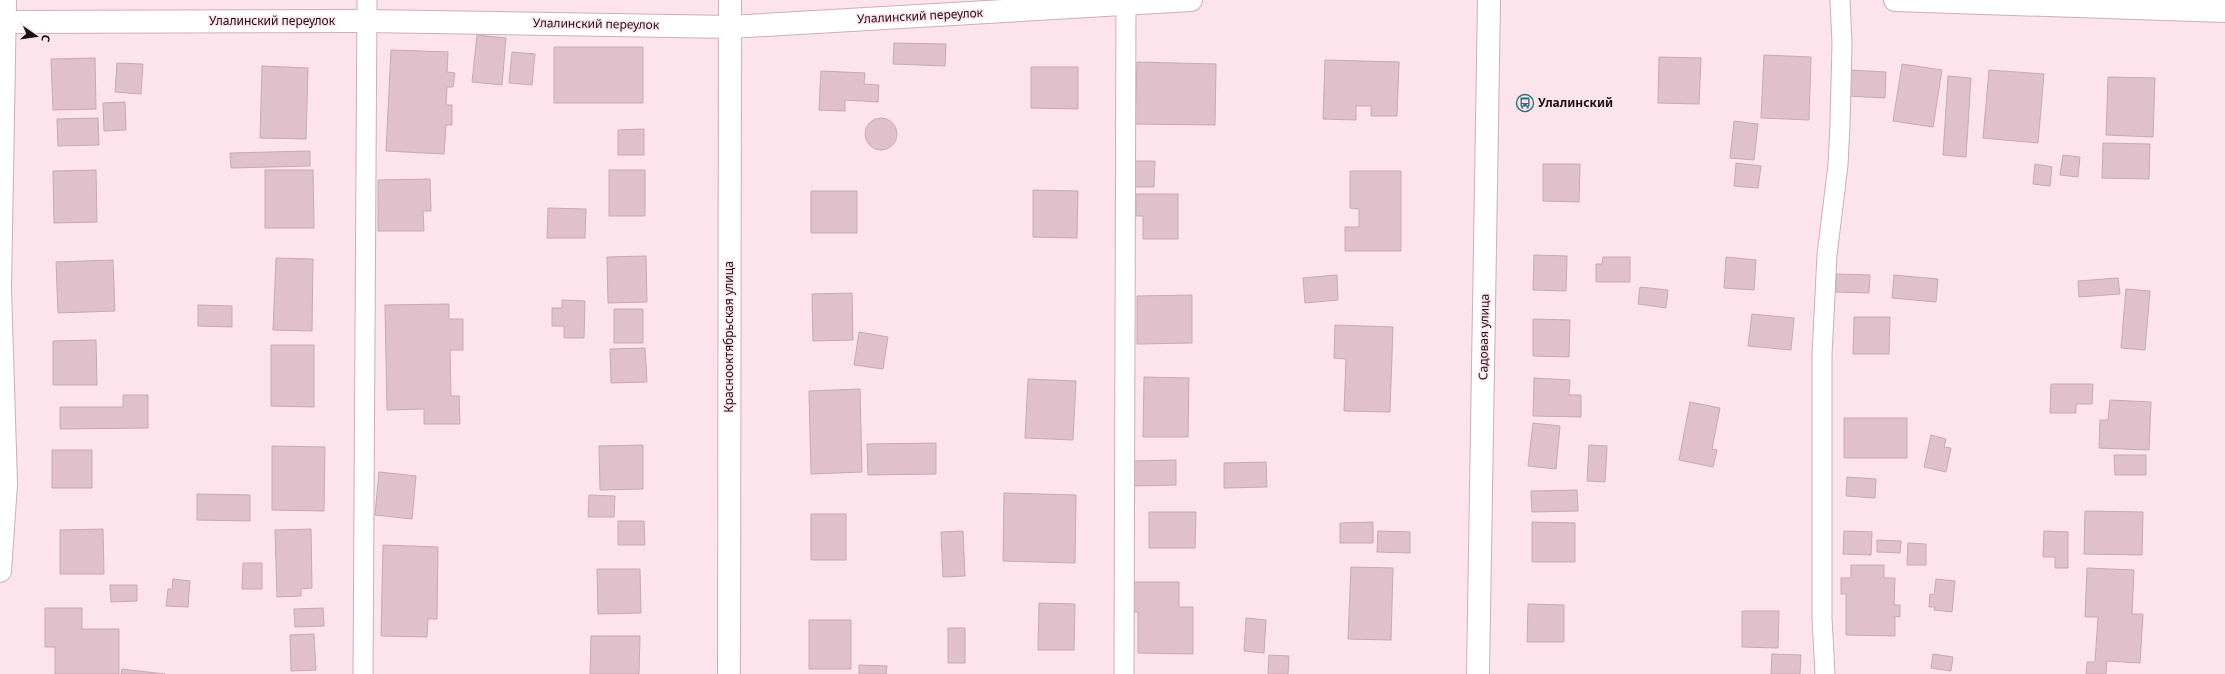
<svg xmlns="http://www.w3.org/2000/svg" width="2225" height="674" viewBox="0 0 2225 674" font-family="'Noto Sans',sans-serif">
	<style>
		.building { fill: #e0c1cb; stroke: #c8a9b3 }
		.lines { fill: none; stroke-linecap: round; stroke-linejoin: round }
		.service-casing { stroke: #cdaeb9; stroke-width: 21 }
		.minor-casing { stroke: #cdaeb9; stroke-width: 24 }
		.secondary-casing { stroke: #cdaeb9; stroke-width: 24 }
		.service { stroke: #fff; stroke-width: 19 }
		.minor { stroke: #fff; stroke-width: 22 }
		.secondary { stroke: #fff; stroke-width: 22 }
		.labels { text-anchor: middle; stroke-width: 3; stroke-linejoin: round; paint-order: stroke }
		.street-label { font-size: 12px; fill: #1a1014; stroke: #fde3ec }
		.poi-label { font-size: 12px; font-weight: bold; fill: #1a1014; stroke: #fde3ec; text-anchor: start }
	</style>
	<rect width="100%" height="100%" fill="#fde3ec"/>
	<path class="building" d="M477 35 506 38 502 85 472 82Z
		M894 43 946 44 945 66 893 64Z
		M554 47H643V103H554Z
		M391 50 448 52 447 72 455 73 453 87H447L446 105H452V125H446L444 154 386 151Z
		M512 52 535 54 532 85 509 83Z
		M1764 55 1811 57 1809 120 1761 118Z
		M1659 57 1701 58 1699 104 1658 103Z
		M95 58 96 109 53 110 51 59Z
		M1325 60 1399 62 1397 116H1371V106H1356V120L1323 119Z
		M1137 62 1216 64 1215 125 1135 124Z
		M117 63 143 64 141 94 115 92Z
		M1902 64 1942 70 1933 127 1893 121Z
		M262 66 308 68 306 139 260 138Z
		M1031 67H1078V109L1031 108Z
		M1849 70 1886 72 1885 98 1847 96Z
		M1989 70 2044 74 2038 143 1983 138Z
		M821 71 865 73 864 84 879 85 878 102 845 100V111L819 110Z
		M1948 76 1971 78 1966 157 1943 155Z
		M2108 77 2155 78 2153 137 2106 135Z
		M125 102 126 130 104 131 103 103Z
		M98 118 99 145 58 146 57 119Z
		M865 134a16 16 0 1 1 32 0a16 16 0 1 1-32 0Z
		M1734 121 1758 124 1754 160 1730 158Z
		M644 129V155H618V130Z
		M2103 143 2150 144 2149 179 2102 178Z
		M310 151V166L231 168 230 153Z
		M2063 155 2080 157 2078 177 2060 175Z
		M1131 161H1155L1154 187H1130Z
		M1736 163 1761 166 1758 188 1734 186Z
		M1543 164H1580L1579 202 1543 201Z
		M2035 164 2052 167 2050 186 2033 184Z
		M96 170 97 222 54 223 53 171Z
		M265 170H313L314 228H265Z
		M609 170H645V216H609Z
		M1350 171H1401V251H1345V227H1359V209L1350 208Z
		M430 179 431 211H423L424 231H378V180Z
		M1033 190 1078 191 1077 238 1033 237Z
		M811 191H857V233H811Z
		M1136 194H1178V239H1143V216H1136Z
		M548 208 586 209 585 238H547Z
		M1534 255 1567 256 1566 291 1533 290Z
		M646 256 647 302 608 303 607 257Z
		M1603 257H1630V282H1596V264H1602Z
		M1726 257 1756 260 1754 290 1724 288Z
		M276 258 313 259 312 331 273 330Z
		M113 260 115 311 58 313 56 262Z
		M1836 274 1870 275 1869 293 1836 292Z
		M1337 275 1338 300 1305 303 1303 278Z
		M1894 275 1938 279 1936 302 1892 298Z
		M2118 278 2120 294 2079 297 2078 281Z
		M1640 287 1668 290 1666 308 1638 304Z
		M2126 289 2150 291 2145 350 2121 348Z
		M852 293 853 340 813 341 812 294Z
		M1192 295V343L1137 344V296Z
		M562 300 585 301 584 338H564V326H552V308H562Z
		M449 304V319H463V350H450L451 396H459L460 424H424V409L387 410 385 305Z
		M198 305 232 306V327L198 326Z
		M614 309H643V343H614Z
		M1752 314 1794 318 1791 350 1748 346Z
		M1854 317H1890L1889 354H1853Z
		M1533 319 1570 320 1569 357 1533 356Z
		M1335 325 1393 327 1390 412 1344 411 1346 359 1334 358Z
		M859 332 888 337 883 369 854 365Z
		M96 340 97 385H53V341Z
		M271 345H314V407L271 406Z
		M645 348 647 382 611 383 610 349Z
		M1144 377 1189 378 1188 437H1143Z
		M1534 378 1570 380 1569 395H1581V417L1533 416Z
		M1028 379 1076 381 1073 440 1025 438Z
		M2051 384H2093L2092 404H2076V413H2050Z
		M860 389 862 472 811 474 809 391Z
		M123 395H148V428L60 429V407H123Z
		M2110 400 2151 402 2149 450 2099 448 2100 420H2108Z
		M1690 402 1720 408 1712 449 1717 450 1713 467 1679 460Z
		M1844 418H1907V458H1844Z
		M1533 423 1560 426 1556 469 1528 466Z
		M1931 435 1946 439 1944 447 1951 448 1946 472 1924 467Z
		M936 443V474L868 475 867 444Z
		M643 445V489L600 490 599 446Z
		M1589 445 1607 446 1605 482 1587 481Z
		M272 446 325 447 324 511 272 510Z
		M52 450H92V488H52Z
		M2114 455H2146V475H2115Z
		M1176 460V485L1134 486V461Z
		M1266 462 1267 487 1224 488V463Z
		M379 472 416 476 412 519 375 515Z
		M1847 477 1876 479 1875 498 1846 496Z
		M1577 490 1578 511 1532 512 1531 491Z
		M1004 493 1076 495 1075 563 1003 561Z
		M197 494 250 495V521L197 520Z
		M589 495 615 496 614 517H588Z
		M2085 511 2143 512 2142 555 2084 554Z
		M1149 512H1196L1195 548H1149Z
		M811 514H846V560H811Z
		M618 521H644L645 545H618Z
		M1373 522V543H1340V523Z
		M1532 522 1575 523V562H1532Z
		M103 529 104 574H60V530Z
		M311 529 312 588 301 589V596L277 597 275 530Z
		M963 531 965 576 943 577 941 532Z
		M1378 531 1410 532V553L1377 552Z
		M1844 531 1872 532 1871 555 1843 554Z
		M2044 531 2068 532V568H2055V557H2043Z
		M1877 540 1901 541 1900 553 1877 552Z
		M1908 543 1926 544V565H1907Z
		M383 545 438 547 437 619H428L427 637 381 636Z
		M243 563H262V589H242Z
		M1851 565H1884V578H1895L1894 605H1900V617L1895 616V636L1846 635V594H1841V578H1851Z
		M1351 567 1393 568 1391 640 1348 639Z
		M2087 568 2134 570 2132 614H2143L2140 663 2107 661 2106 674H2086L2087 662H2095L2098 617H2085Z
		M597 569H640L641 613 598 614Z
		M173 579 190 581 188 607 166 606 168 589H172Z
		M1936 579 1955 581 1952 612 1934 610 1935 607H1929L1930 594 1934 595Z
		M1133 582H1179V607H1193V654L1138 653V612H1133Z
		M110 585H137V601L111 602Z
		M1039 603 1075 604 1074 650H1038Z
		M1528 604 1564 605V642H1527Z
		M45 608H82V629H119V674H55V647H45Z
		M323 608 324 626 295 627 294 609Z
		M1742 611H1779L1778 648 1742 647Z
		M1246 618 1266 620 1264 653 1244 651Z
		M809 620H851V669H809Z
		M948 628H965V663H948Z
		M314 634 316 670 291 671 290 635Z
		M591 636H640L639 674H590Z
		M1772 654 1801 655 1800 674H1771Z
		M1933 654 1953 657 1951 671 1931 668Z
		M1269 655 1289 656 1288 674H1268Z
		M859 665 887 666 886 674H859Z
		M122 669 165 674H121Z"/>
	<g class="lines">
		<g class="service-casing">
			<path id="service" d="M363 674 367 0
				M1124 674 1126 0
				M1825 674 1822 618V355L1827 255 1838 165 1840 125 1842 43 1840 0"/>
		</g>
		<g class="minor-casing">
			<path id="minor" d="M1895 0 2225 11
				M0 22 367 21 730 27 1191 0
				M0 571 6 484 0 289 5 0
				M729 674 730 0"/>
		</g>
		<g class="secondary-casing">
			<path id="secondary" d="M1478 674 1489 0"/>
		</g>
		<use href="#service" class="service"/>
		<use href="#minor" class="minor"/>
		<use href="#secondary" class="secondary"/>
	</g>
	<defs>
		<g id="bus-ring" transform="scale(0.9)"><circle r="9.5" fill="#fde3ec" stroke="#287179" stroke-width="1.5"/><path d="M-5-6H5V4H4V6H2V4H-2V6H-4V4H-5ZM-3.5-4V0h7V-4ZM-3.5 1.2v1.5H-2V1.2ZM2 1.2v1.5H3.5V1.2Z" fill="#287179"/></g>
	</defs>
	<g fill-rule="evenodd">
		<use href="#bus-ring" x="1525" y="103"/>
	</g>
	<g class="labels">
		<g class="street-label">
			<text transform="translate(920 16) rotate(-3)" y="4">Улалинский переулок</text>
			<text x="272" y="25">Улалинский переулок</text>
			<text transform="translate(596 24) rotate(1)" y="4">Улалинский переулок</text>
			<text transform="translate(729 337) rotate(-90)" y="4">Краснооктябрьская улица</text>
			<text transform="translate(1484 337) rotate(-89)" y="4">Садовая улица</text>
		</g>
		<g class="poi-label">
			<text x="1538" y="107">Улалинский</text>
		</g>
	</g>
	<g transform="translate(36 36) rotate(103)" stroke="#fde3ec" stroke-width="3" paint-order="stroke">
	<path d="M0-3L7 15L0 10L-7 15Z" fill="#1a1014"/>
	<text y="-6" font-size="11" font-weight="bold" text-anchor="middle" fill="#1a1014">С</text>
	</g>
</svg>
